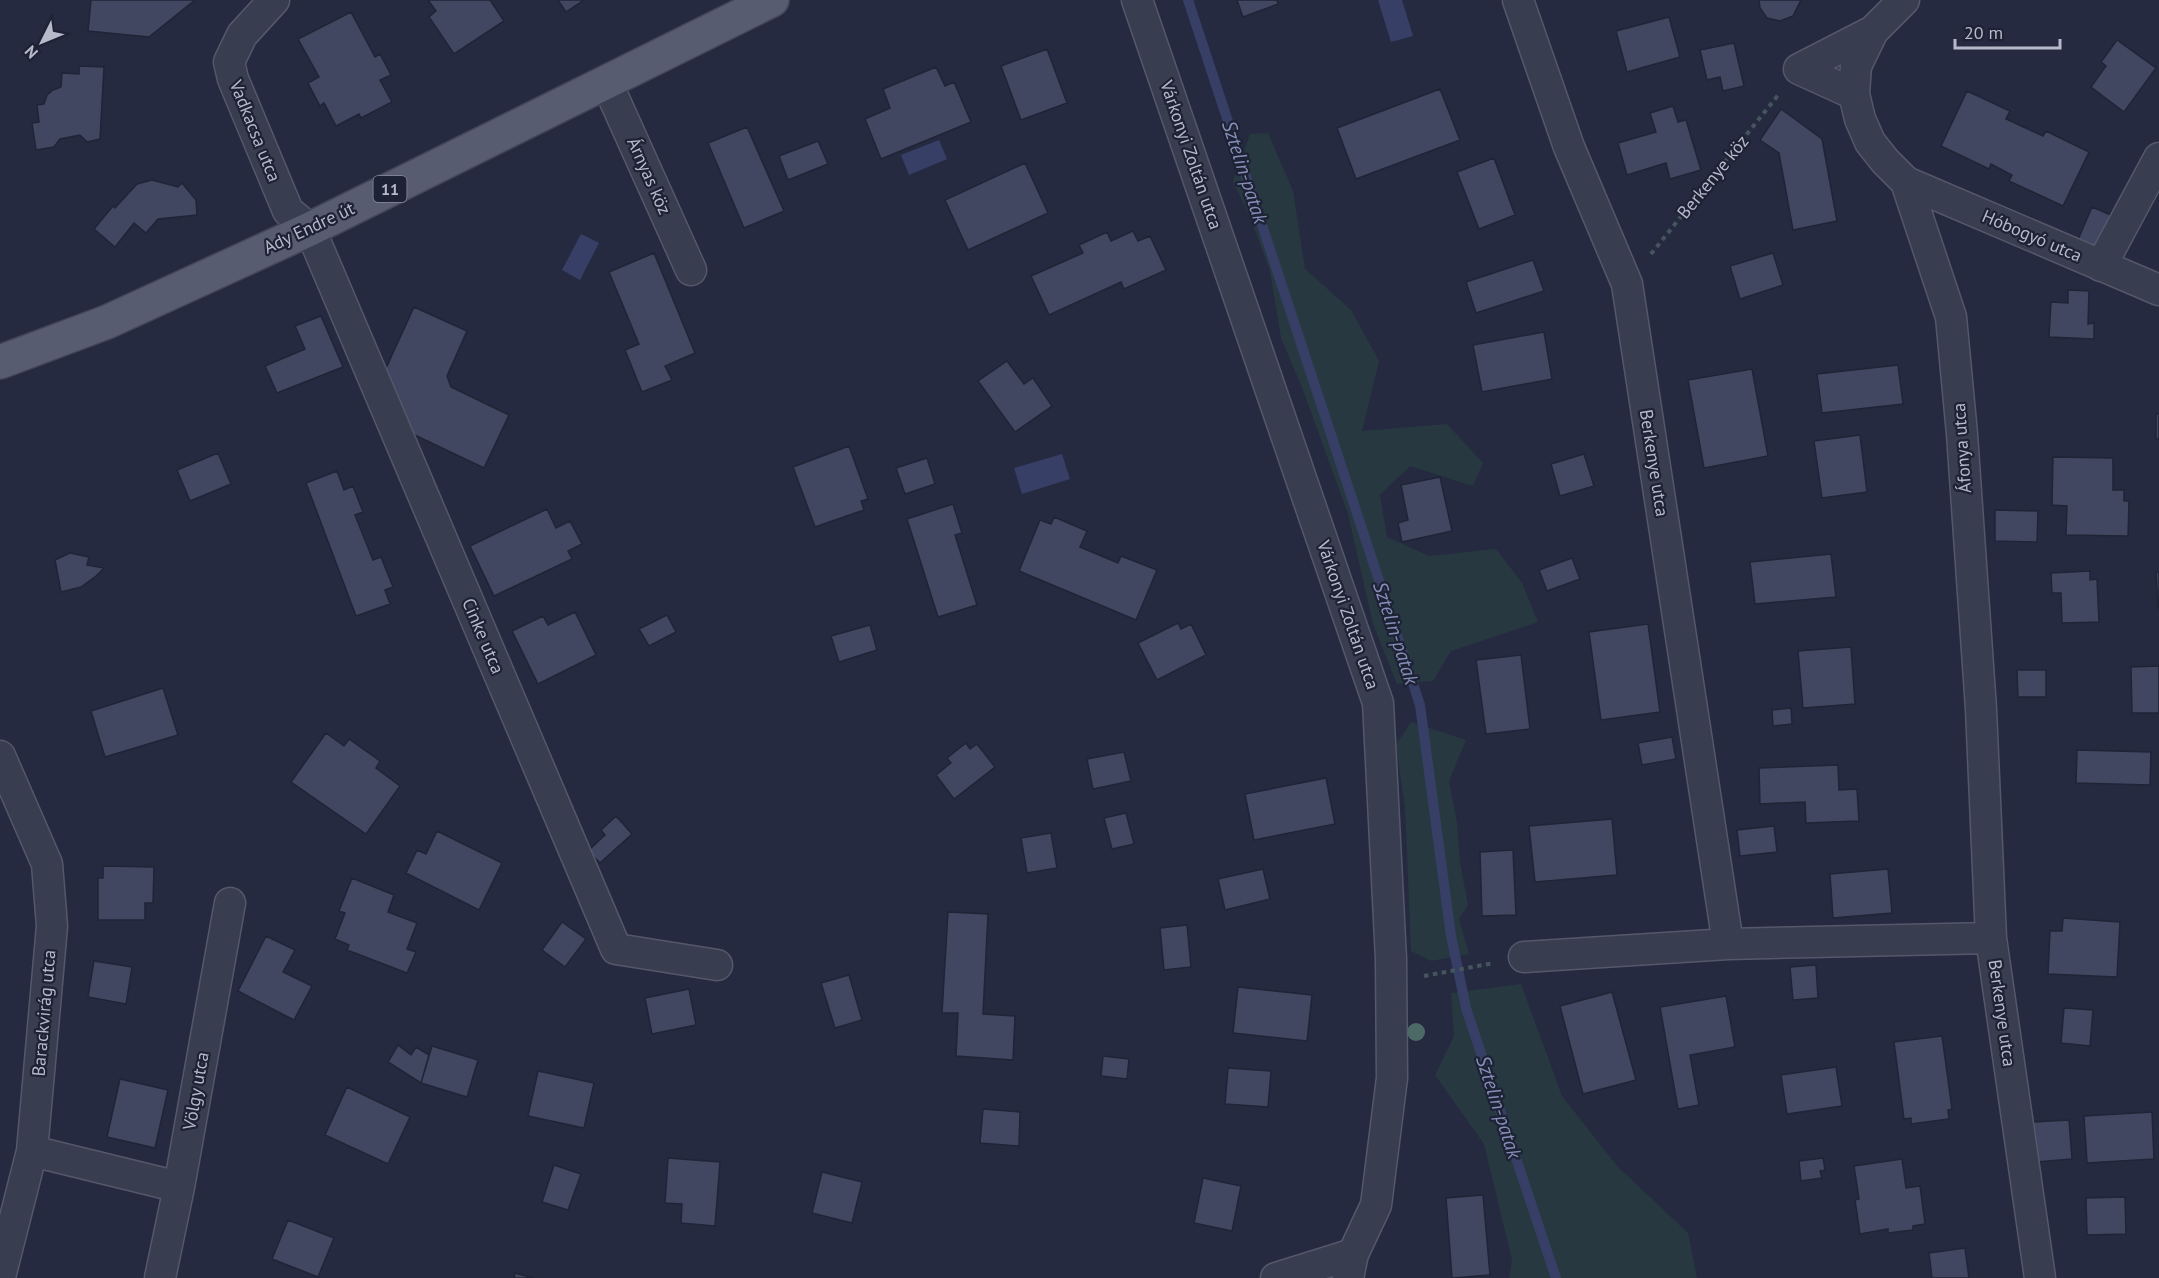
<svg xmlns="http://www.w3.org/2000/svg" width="2159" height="1278" viewBox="0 0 2159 1278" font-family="'PT Sans',sans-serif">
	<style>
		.green { fill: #273841 }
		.water { fill: #373f66 }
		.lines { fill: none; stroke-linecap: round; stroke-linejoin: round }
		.stream { stroke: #373f66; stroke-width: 10 }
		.building { fill: #414760; stroke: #202437; stroke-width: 1.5 }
		.minor-casing { stroke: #54586a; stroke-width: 33 }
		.primary-casing { stroke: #434659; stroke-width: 36 }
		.path { stroke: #45555e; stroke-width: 4; stroke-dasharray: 4.5 4.5; stroke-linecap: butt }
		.minor { stroke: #393d50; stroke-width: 30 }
		.primary { stroke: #575c70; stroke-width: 33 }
		.tree { fill: #4d6965 }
		.labels { text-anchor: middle; stroke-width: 4.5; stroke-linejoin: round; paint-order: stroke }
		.shield { fill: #1e2235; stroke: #888c9d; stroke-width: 1.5 }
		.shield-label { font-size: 16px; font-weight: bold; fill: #b6b9ca }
		.street-label { font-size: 18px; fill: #b6b9ca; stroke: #1e2235 }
		.water-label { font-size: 20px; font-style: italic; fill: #858eb7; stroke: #1e2235 }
	</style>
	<rect width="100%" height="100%" fill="#252a40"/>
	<path class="green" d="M1268 133 1293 191 1305 269 1351 310 1379 361 1362 431 1447 424 1483 463 1473 486 1410 466 1380 495 1387 537 1429 556 1496 549 1522 583 1538 622 1451 651 1433 681 1397 684 1373 624 1348 514 1303 390 1281 338 1270 271 1252 222 1233 181 1250 134Z
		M1411 722 1466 740 1449 781 1457 823 1460 862 1468 905 1459 919 1469 954 1431 961 1411 951 1405 807 1396 745Z
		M1521 984 1562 1096 1617 1166 1688 1233 1697 1278H1509L1512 1260 1484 1144 1435 1075 1454 1036 1451 993Z"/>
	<path class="water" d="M1378 0H1402L1413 36 1391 42Z
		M939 140 947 159 909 175 901 155Z
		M581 234 599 243 580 280 562 270Z
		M1062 454 1070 479 1022 494 1014 468Z"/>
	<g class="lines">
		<path class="stream" d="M1188 0 1420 705 1451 936 1466 1008 1556 1278"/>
	</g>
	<path class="building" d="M91 0H195L149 37 88 31Z
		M428 0H490L504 21 454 54 429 17 436 11Z
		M558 0H584L566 12Z
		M1237 0H1277L1278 4 1243 17Z
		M1759 0H1801L1793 16 1780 21 1767 18 1760 8Z
		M351 12 375 57 380 54 391 75 380 80 392 102 361 118 359 114 336 126 324 103 320 106 308 83 319 77 298 39Z
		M1669 17 1680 57 1627 72 1616 31Z
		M2117 40 2156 68 2124 112 2091 87 2106 66 2101 62Z
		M1734 43 1744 86 1723 91 1720 77 1707 80 1700 50Z
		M1047 49 1067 103 1021 120 1001 66Z
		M79 66 104 67 100 139 87 142 80 135 60 139 54 147 36 150 32 123 39 122 37 105 44 104 47 95 53 90 61 87 62 73 79 74Z
		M936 67 945 86 954 82 971 122 881 159 865 119 890 108 883 89Z
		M1440 89 1460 140 1356 179 1337 128Z
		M1967 91 2010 111 2006 119 2043 136 2046 131 2089 152 2063 206 2009 181 2012 175 1991 164 1989 169 1941 146Z
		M1673 106 1678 122 1686 120 1701 170 1670 179 1666 163 1627 175 1618 143 1656 132 1650 113Z
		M1781 109 1822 139 1837 221 1793 230 1779 153 1760 140Z
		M747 127 784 211 744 228 708 143Z
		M818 141 828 164 788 180 779 156Z
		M1494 158 1515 215 1479 229 1457 172Z
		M1025 163 1048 213 968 250 945 200Z
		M152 180 178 187 182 183 196 200 197 215 158 219 146 233 134 223 115 247 94 229 113 206 115 208 137 184Z
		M2092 207 2111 215 2096 250 2077 242Z
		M1133 231 1138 241 1150 236 1166 270 1124 289 1121 282 1049 315 1031 276 1083 253 1079 245 1107 232 1111 241Z
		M654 253 695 353 665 366 672 380 642 392 625 350 639 344 609 272Z
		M1773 253 1783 285 1740 299 1730 266Z
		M1533 260 1544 291 1476 313 1466 282Z
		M2068 290 2089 291 2088 324 2094 323V339L2049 337 2051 302 2068 303Z
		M414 307 467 331 447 376 451 387 509 415 484 468 402 429 382 377Z
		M321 316 343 367 277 393 265 366 305 349 295 326Z
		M1544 332 1552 379 1482 392 1473 345Z
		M1007 361 1024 384 1033 378 1052 406 1015 432 978 381Z
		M1898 365 1903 404 1822 413 1817 374Z
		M1752 369 1768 456 1704 468 1688 380Z
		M2156 414H2159V439H2156Z
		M1860 435 1867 492 1822 498 1814 441Z
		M849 446 868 499 861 501 864 510 815 527 793 467Z
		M218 453 231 484 190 501 177 470Z
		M1584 454 1594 486 1560 496 1551 464Z
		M2053 457 2113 458V490H2124V501H2129L2128 536 2066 535 2067 506 2052 505Z
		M927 458 935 484 905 494 896 468Z
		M337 471 344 490 353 486 363 512 355 515 373 560 381 557 393 587 385 590 390 604 356 616 306 483Z
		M1440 477 1452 531 1402 542 1398 523 1408 520 1401 485Z
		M953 504 962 533 955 535 977 605 938 617 907 519Z
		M547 509 556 528 570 521 582 544 568 551 572 559 494 596 470 546Z
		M1995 510 2038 511 2037 542 1995 541Z
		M1054 517 1087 531 1080 547 1118 563 1121 556 1157 570 1136 620 1019 571 1040 520 1051 524Z
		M70 553 89 557 87 565 104 568 96 576 81 587 61 592 55 560Z
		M1831 554 1836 597 1755 604 1750 562Z
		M1572 558 1580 579 1547 591 1539 570Z
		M2090 571V580L2097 579 2099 622 2062 623 2061 593H2052L2051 573Z
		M2156 572H2159V608H2158Z
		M575 612 596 655 538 684 512 631 543 616 548 625Z
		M667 615 676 632 649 646 639 629Z
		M1178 623 1181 629 1191 624 1206 655 1157 680 1138 643Z
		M1648 624 1660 712 1601 720 1589 632Z
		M870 625 877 650 839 662 831 636Z
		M1851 647 1855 704 1803 708 1798 651Z
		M1521 655 1530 729 1486 734 1476 660Z
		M2159 666V713H2132L2131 667Z
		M2017 670H2046V697H2018Z
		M163 688 178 735 105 757 91 711Z
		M1791 708 1792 724 1773 726 1772 710Z
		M326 733 344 746 349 739 380 761 376 768 400 786 366 834 291 782Z
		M1672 737 1676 759 1642 765 1638 743Z
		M966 743 970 749 977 744 995 767 954 799 936 775 951 763 947 758Z
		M2077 750 2151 752 2150 785 2076 783Z
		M1124 752 1131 781 1093 789 1087 759Z
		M1838 765 1839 790 1857 789 1859 821 1806 823 1805 802 1760 804 1759 768Z
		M1326 778 1335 824 1254 840 1245 794Z
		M1126 813 1134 844 1112 849 1104 818Z
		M616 816 632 834 600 863 588 851 605 835 601 830Z
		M1612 819 1617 875 1535 882 1529 826Z
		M1774 826 1777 852 1740 856 1737 830Z
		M437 831 502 863 479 910 406 873 417 850 426 854Z
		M1051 833 1057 868 1027 873 1021 838Z
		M1513 850 1516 915 1482 916 1480 852Z
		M103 866 154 867 153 903H145V920H98V878H103Z
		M1263 869 1270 899 1225 910 1218 879Z
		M1888 869 1892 913 1833 918 1830 874Z
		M352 878 394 895 388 912 417 923 407 949 416 952 407 973 347 950 349 945 335 939 345 913 339 911Z
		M948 912 988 914 983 1014 1015 1016 1013 1060 956 1056 958 1013H942Z
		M2063 918 2120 922 2117 977 2048 974 2050 931H2062Z
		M562 922 586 939 565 967 542 950Z
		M1187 925 1191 967 1164 970 1160 928Z
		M266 936 295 950 283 972 312 986 294 1020 238 991Z
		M94 961 132 967 126 1004 88 997Z
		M1816 965 1818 998 1793 1000 1790 967Z
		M849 975 862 1020 835 1028 821 983Z
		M1238 987 1312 995 1307 1041 1233 1033Z
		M689 989 696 1025 652 1034 645 998Z
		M1612 992 1636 1080 1583 1094 1560 1006Z
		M1726 996 1735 1047 1690 1055 1699 1105 1678 1109 1660 1007Z
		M2064 1008 2093 1010 2090 1046 2061 1043Z
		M1942 1036 1952 1109 1948 1110 1949 1119 1911 1124V1118L1904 1119 1894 1042Z
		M398 1045 411 1055 416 1047 429 1055 421 1083 388 1062Z
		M432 1046 478 1060 467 1097 421 1083Z
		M1103 1056 1129 1059 1127 1079 1101 1076Z
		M1836 1067 1842 1106 1787 1114 1781 1075Z
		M1228 1068 1271 1071 1268 1107 1225 1104Z
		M538 1071 594 1083 584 1128 528 1116Z
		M120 1079 168 1090 155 1148 107 1137Z
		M347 1087 410 1117 388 1164 325 1135Z
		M983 1109 1020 1112 1019 1146 980 1143Z
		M2152 1112 2154 1159 2087 1163 2084 1116Z
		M2069 1120 2072 1159 2036 1162 2033 1122Z
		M668 1158 720 1162 715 1226 681 1223 682 1204 665 1203Z
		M1823 1158 1825 1170 1820 1171 1822 1178 1801 1181 1799 1161Z
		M1902 1159 1906 1188 1920 1186 1925 1224 1913 1226V1230L1888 1233V1229L1860 1234 1855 1200 1859 1199 1854 1166Z
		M554 1165 581 1174 568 1210 542 1202Z
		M822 1172 862 1182 852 1223 812 1213Z
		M1203 1178 1241 1186 1232 1231 1194 1223Z
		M1483 1195 1490 1275 1452 1278 1446 1198Z
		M2125 1197 2126 1234 2087 1235 2086 1198Z
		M288 1220 334 1238 318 1277 272 1259Z
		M1965 1248 1969 1278H1932L1929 1253Z
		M515 1273 533 1278H514Z"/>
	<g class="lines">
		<g class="minor-casing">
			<path id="minor" d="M274 0 242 35 229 62 233 79 288 211 310 229 616 949 717 965
				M1137 0 1378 703 1391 959 1392 1078 1376 1205 1353 1254 1348 1278
				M1518 0 1569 147 1627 284 1728 944
				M1904 0 1873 31 1856 66 1854 94 1860 119 1870 142 1885 161 1906 182 1951 317 1962 434 1981 709 1991 938
				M606 81 691 270
				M1854 94 1799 69 1873 31
				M1906 182 2159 290
				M2101 266 2159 158
				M0 756 47 864 52 926 32 1151 0 1277
				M1524 957 1728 944 1991 938 2040 1278
				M32 1151 179 1187
				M160 1278 179 1187 230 903
				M1276 1278 1353 1254"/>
		</g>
		<g class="primary-casing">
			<path id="primary" d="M0 362 107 322 310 229 772 0"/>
		</g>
		<path class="path" d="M1651 254 1779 94
			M1424 976 1494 963"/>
		<use href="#minor" class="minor"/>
		<use href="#primary" class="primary"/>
	</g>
	<circle class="tree" cx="1416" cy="1032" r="9"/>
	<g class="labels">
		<rect class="shield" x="373.5" y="176" width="33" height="26" rx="4.5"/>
		<g class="shield-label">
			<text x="390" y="195">11</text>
		</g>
		<g class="street-label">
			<text transform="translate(255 131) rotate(68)" y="6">Vadkacsa utca</text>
			<text transform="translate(1191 155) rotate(71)" y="6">Várkonyi Zoltán utca</text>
			<text transform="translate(649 176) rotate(66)" y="6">Árnyas köz</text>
			<text transform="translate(1713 177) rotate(-51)" y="6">Berkenye köz</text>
			<text transform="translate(309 228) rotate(-25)" y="6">Ady Endre út</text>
			<text transform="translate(2032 236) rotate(23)" y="6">Hóbogyó utca</text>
			<text transform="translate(1962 448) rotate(-94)" y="6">Áfonya utca</text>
			<text transform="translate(1654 463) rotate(81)" y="6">Berkenye utca</text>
			<text transform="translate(1348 615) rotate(71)" y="6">Várkonyi Zoltán utca</text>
			<text transform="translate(483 636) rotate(67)" y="6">Cinke utca</text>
			<text transform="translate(44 1013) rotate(-85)" y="6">Barackvirág utca</text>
			<text transform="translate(2002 1013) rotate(82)" y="6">Berkenye utca</text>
			<text transform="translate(196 1091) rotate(-80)" y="6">Völgy utca</text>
		</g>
		<g class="water-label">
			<text transform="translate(1245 172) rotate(72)" y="7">Sztelin-patak</text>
			<text transform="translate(1396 633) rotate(72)" y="7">Sztelin-patak</text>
			<text transform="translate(1499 1107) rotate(72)" y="7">Sztelin-patak</text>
		</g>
	</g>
	<g transform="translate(42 42) rotate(227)" stroke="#1e2235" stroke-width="4.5" paint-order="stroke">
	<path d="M0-4.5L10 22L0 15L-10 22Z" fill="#b6b9ca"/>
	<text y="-9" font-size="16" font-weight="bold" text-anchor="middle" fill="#b6b9ca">N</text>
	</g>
	<path d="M1955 39v9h105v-9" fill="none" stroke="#b6b9ca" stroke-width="3"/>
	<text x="1964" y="39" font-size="18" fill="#b6b9ca" stroke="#1e2235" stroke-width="4.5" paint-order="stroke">20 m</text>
</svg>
